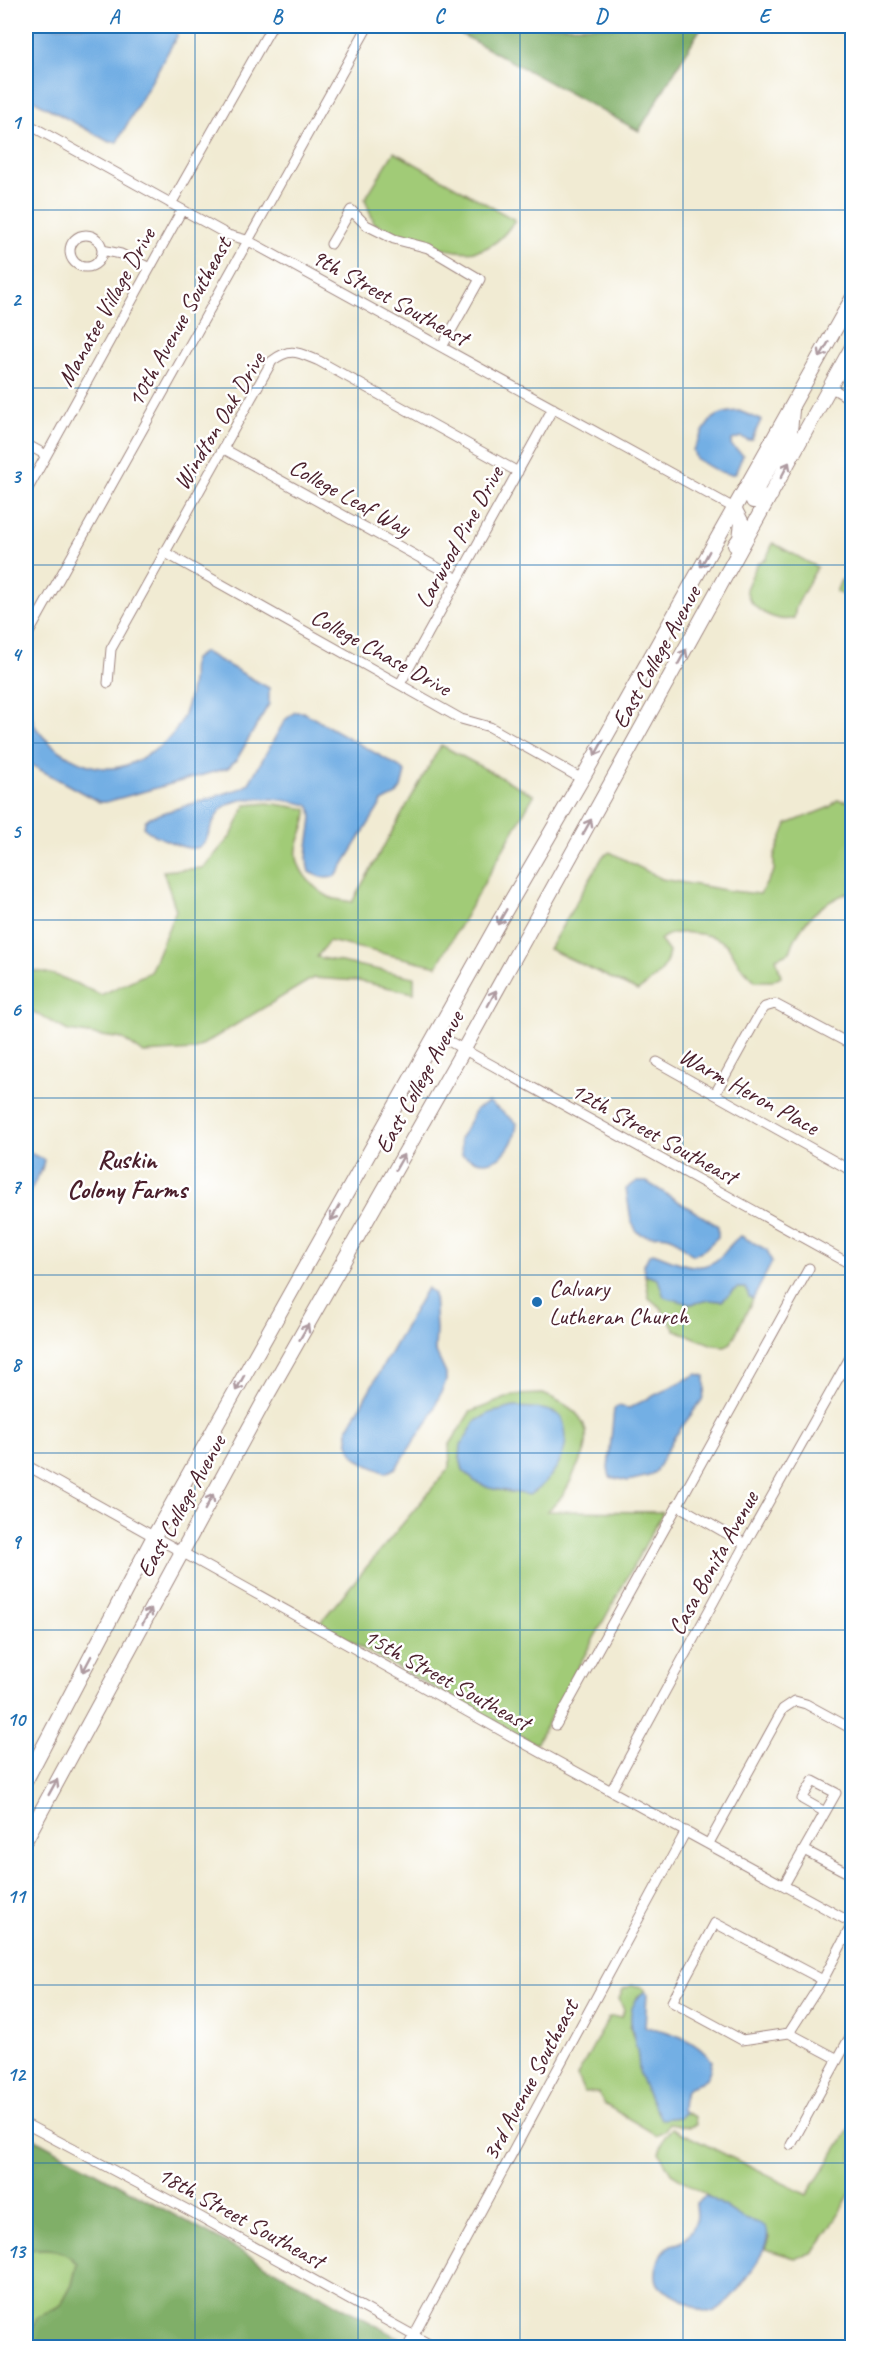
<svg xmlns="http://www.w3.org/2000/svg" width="878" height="2373" viewBox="0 0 878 2373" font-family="Caveat,sans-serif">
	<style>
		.green { fill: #a1cb77; stroke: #767551; stroke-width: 1.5; fill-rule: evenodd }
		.forest { fill: #80af68; stroke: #65674a; stroke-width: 1.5 }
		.water { fill: #73afe4; stroke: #5e6788; stroke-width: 1.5 }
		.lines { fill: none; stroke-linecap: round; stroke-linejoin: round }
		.minor-casing { stroke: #9e857f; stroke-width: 11 }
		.secondary-casing { stroke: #9e857f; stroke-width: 16 }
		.minor { stroke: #fff; stroke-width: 9 }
		.secondary { stroke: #fff; stroke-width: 14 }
		.oneway { stroke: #ae9aa0 }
		.grid { fill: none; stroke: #1f6fb2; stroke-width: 1.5; stroke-opacity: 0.55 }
		.poi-dot { fill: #1f6fb2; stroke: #fff; stroke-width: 2 }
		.labels { text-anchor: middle; stroke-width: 5; stroke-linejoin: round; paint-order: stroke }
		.street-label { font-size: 24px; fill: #4a1f2b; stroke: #fff }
		.poi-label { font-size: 24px; fill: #4a1f2b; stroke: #fff; text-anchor: start }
		.neighbourhood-label { font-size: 26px; font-weight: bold; fill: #4a1f2b; stroke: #fff }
		.neatline { fill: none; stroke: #1f6fb2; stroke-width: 2 }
		.grid-label { font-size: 20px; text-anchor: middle; font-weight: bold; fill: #1f6fb2 }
	</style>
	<rect width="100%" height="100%" fill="#fff"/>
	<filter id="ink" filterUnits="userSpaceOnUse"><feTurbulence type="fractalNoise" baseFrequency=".0167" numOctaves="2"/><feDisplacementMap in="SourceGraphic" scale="12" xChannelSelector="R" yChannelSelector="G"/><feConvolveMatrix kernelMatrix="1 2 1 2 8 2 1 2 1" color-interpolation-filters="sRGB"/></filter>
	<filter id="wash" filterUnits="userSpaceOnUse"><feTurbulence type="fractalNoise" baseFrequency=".008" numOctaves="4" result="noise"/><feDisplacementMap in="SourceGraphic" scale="24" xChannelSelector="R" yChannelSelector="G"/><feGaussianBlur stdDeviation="1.35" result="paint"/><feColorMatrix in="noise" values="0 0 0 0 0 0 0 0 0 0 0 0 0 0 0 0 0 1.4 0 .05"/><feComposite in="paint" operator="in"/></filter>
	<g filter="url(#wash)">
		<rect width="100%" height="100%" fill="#f1ebd3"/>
		<path class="green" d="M394 152 515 220C506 234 493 248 476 251 452 256 396 235 374 223L365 199Z
			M773 543 817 567 796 607 794 618C781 623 761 614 752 603 749 600 747 593 746 589L757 564 766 559Z
			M841 580 852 585V599L836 592Z
			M441 745 534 795 437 966 329 941 317 957 414 977V993L358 981 313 978 194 1050 143 1053 123 1039 68 1031 26 1008V971C48 968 81 986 101 995L150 972 176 910 163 871 203 868 231 836 246 805 268 803 307 809C308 824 299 835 297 849 294 869 313 888 329 897 335 900 345 900 352 902Z
			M852 797V891C823 902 799 921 790 952L776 958 781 976 772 981H755C750 975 743 970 739 964 734 957 732 950 726 944 713 933 673 927 660 940L669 952C665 975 654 977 638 991L549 949 603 856 610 852 662 879 731 891 760 894 774 871V857L787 824 830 807 837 800 847 801Z
			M645 1275 658 1279 661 1286 691 1304 709 1300 722 1301 737 1288H746L749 1297 753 1299 731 1343 725 1346 713 1345 675 1330 661 1308 649 1298Z
			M543 1394C568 1404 593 1417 585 1450 583 1457 578 1464 575 1471 569 1486 560 1502 547 1511L663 1512 536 1744 319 1624 450 1467 449 1446 470 1412 514 1395ZM469 1435 526 1493C492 1493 440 1478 469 1435Z
			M633 1985 642 1987 645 1991 637 1997 630 2027 637 2049 680 2117 685 2112 695 2117 696 2125 689 2127 669 2124 664 2131 656 2135 604 2104 599 2093 584 2092 577 2076 609 2017H622L624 2010 619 1999 623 1989Z
			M852 2125V2190L831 2227 812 2254 795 2258 765 2249 769 2237 758 2224 744 2219 671 2173 659 2152 665 2136 672 2128 807 2195Z
			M48 2248C61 2251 69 2253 77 2264L72 2285 61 2305 37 2318 29 2336 34 2347H26V2250Z"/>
		<path class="forest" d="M446 26H702L639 131Z
			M26 2134 403 2340 399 2347H34L29 2336 37 2318 61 2305 72 2285 77 2264C63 2247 46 2248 26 2250Z"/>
		<path class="water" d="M26 26H176L177 36 117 142H109L26 96Z
			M739 411 761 420 752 439 748 440 741 437 732 440 731 445 743 455 735 474C721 476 708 465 696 459L693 450C707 426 708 412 739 411Z
			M204 652 269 688V704L237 759 228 768 106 802H99L26 762V695C32 705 29 719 37 729 52 750 85 770 112 768 134 767 169 744 179 725 186 712 190 696 192 681 193 673 191 666 194 659Z
			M295 712H303L400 767 405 772 401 788 396 795 382 802 337 875C327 881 319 877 309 872 302 850 318 818 309 805 287 800 242 792 223 808 203 825 215 862 173 843 163 839 152 835 144 828L145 821 150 817 242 788 249 783 285 720Z
			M489 1102 517 1123C516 1140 505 1160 486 1162 478 1163 469 1158 462 1155L460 1139 476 1109Z
			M26 1151 44 1160 42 1169 26 1199Z
			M636 1182H647L718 1226V1237L705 1249 694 1255C684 1251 680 1241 671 1237 659 1232 650 1240 637 1232L631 1220 626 1189Z
			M741 1236 767 1250 772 1262 753 1299 749 1297 746 1288H737L722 1301 709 1300 691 1304 664 1297 658 1279 645 1275 644 1265 649 1255 653 1253C676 1261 701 1277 721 1256 728 1249 732 1241 741 1236Z
			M427 1288 434 1294 436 1329 435 1350 446 1374V1381L430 1418 396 1468 386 1473C361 1461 346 1460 348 1428Z
			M697 1374 705 1376V1389L702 1400 673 1439 656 1471 649 1476 628 1481 610 1477 608 1469 614 1409 618 1406 629 1408Z
			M514 1407C528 1408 549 1407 560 1416 564 1420 564 1424 565 1429 570 1455 550 1482 529 1495L489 1488 474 1481 463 1470 460 1458 461 1445 476 1421 490 1413Z
			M645 1991 647 1994 645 2027C670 2031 695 2039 712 2061 711 2065 710 2071 708 2075 699 2093 683 2074 682 2110L685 2112 680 2117 661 2119C654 2105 645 2091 640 2076 638 2067 639 2056 636 2047 631 2026 624 2006 645 1991Z
			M706 2196C720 2201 731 2213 745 2219 752 2222 763 2222 766 2228 777 2244 727 2310 712 2312 701 2313 688 2303 679 2298 671 2294 660 2290 657 2282 653 2270 660 2252 671 2245 671 2245 679 2243 679 2243 685 2240 694 2228 696 2221 698 2216 696 2209 696 2203Z"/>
	</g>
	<g filter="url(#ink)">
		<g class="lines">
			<g class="minor-casing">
				<path id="minor" d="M26 123 228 235 247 240 734 508
					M171 204 272 26
					M70 251a16 16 0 1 1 32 0a16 16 0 1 1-32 0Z
					M331 244 351 210 366 225 394 239 428 248 480 279 442 347
					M102 250 121 254 150 268
					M830 387 852 400
					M26 444 46 455
					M224 449 458 579
					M26 492 182 210
					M164 552 461 719 490 727 582 779
					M26 638 368 26
					M108 683 111 649 272 361C291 346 299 353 319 361L518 472
					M400 684 553 408
					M436 1034 852 1265
					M657 1062 852 1171
					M715 1094 760 1013 765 1007 775 1004 852 1045
					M26 1465 509 1735 852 1923
					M677 1505 745 1544
					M556 1725 809 1268
					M611 1791 745 1544 852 1354
					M709 1843 783 1709 795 1701 806 1704 852 1729
					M804 1850 852 1875
					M784 1885 836 1793 813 1781 802 1799 825 1812
					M823 1980 715 1923 672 2002 742 2040 789 2033 823 1980 852 1924
					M789 2033 838 2059
					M26 2124 188 2210 436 2348
					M791 2145 852 2033
					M407 2348 686 1831"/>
			</g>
			<g class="secondary-casing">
				<path id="secondary" d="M771 495 753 501 752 497 790 432 792 410
					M734 508 742 523 740 538 735 545
					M26 1780 153 1538 497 925 582 779 852 299
					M26 1839 264 1401 464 1049 852 347"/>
			</g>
			<use href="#minor" class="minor"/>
			<use href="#secondary" class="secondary"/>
		</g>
		<defs><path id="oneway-shaft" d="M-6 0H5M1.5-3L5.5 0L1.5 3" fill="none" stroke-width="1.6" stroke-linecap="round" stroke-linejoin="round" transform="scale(1.5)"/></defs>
		<g class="oneway">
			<use href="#oneway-shaft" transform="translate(824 350) rotate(120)"/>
			<use href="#oneway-shaft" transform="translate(785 470) rotate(-62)"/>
			<use href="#oneway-shaft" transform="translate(705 559) rotate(119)"/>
			<use href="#oneway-shaft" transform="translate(682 657) rotate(-61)"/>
			<use href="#oneway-shaft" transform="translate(599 748) rotate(119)"/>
			<use href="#oneway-shaft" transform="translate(587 827) rotate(-61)"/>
			<use href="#oneway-shaft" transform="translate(502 917) rotate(120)"/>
			<use href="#oneway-shaft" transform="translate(492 998) rotate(-62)"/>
			<use href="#oneway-shaft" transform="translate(400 1162) rotate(-60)"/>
			<use href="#oneway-shaft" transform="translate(335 1213) rotate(119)"/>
			<use href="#oneway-shaft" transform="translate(304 1332) rotate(-60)"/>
			<use href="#oneway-shaft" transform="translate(240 1383) rotate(119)"/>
			<use href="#oneway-shaft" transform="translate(209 1502) rotate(-62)"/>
			<use href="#oneway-shaft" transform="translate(147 1616) rotate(-61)"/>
			<use href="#oneway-shaft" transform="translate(87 1664) rotate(118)"/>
			<use href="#oneway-shaft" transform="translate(53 1787) rotate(-61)"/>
		</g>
	</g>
	<path class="grid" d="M195 26V2348M358 26V2348M520 26V2348M683 26V2348M26 210H852M26 388H852M26 565H852M26 743H852M26 920H852M26 1098H852M26 1275H852M26 1453H852M26 1630H852M26 1808H852M26 1985H852M26 2163H852"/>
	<circle class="poi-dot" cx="537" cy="1302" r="6"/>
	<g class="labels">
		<g class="street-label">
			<text transform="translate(390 297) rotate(29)" y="8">9th Street Southeast</text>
			<text transform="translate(106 307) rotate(-61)" y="8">Manatee Village Drive</text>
			<text transform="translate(179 322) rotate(-61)" y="8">10th Avenue Southeast</text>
			<text transform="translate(219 421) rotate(-59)" y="8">Windton Oak Drive</text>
			<text transform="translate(350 497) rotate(29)" y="8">College Leaf Way</text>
			<text transform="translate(459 537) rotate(-61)" y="8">Larwood Pine Drive</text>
			<text transform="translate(381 652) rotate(29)" y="8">College Chase Drive</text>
			<text transform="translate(656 657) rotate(-61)" y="8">East College Avenue</text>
			<text transform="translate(419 1082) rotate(-61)" y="8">East College Avenue</text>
			<text transform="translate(749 1091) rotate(29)" y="8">Warm Heron Place</text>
			<text transform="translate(654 1133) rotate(29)" y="8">12th Street Southeast</text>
			<text transform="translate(181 1506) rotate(-61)" y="8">East College Avenue</text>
			<text transform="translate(713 1563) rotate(-61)" y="8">Casa Bonita Avenue</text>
			<text transform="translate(447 1679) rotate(29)" y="8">15th Street Southeast</text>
			<text transform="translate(530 2080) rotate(-62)" y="8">3rd Avenue Southeast</text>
			<text transform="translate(241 2217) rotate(29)" y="8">18th Street Southeast</text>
		</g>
		<g class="poi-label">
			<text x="549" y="1296">Calvary<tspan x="549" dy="28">Lutheran Church</tspan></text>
		</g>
		<g class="neighbourhood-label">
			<text x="127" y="1168">Ruskin<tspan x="127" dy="30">Colony Farms</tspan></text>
		</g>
	</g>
	<rect width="878" height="2373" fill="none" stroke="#fff" stroke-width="66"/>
	<rect x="33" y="33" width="812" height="2307" class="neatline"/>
	<g class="grid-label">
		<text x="114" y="23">A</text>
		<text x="277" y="23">B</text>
		<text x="439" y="23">C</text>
		<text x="601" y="23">D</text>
		<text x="764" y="23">E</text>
		<text x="16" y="129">1</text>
		<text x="16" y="306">2</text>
		<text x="16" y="483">3</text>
		<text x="16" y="661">4</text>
		<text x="16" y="838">5</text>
		<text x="16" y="1016">6</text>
		<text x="16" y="1193">7</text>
		<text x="16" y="1371">8</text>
		<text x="16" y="1548">9</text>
		<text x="16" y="1726">10</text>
		<text x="16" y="1903">11</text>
		<text x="16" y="2081">12</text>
		<text x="16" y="2258">13</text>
	</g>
</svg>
